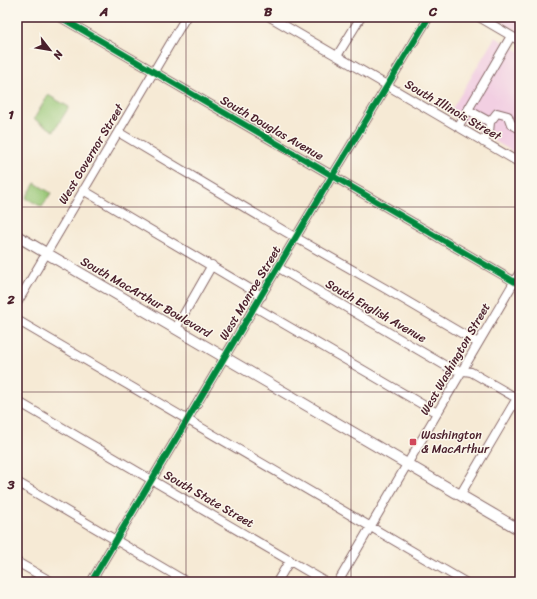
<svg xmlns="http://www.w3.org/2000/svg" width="537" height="599" viewBox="0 0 537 599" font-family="Sriracha,sans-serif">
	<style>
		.built { fill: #f2cfe2 }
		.green { fill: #97c675; stroke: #707250 }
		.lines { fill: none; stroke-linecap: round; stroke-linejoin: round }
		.minor-casing { stroke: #866666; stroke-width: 10 }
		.major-casing { stroke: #866666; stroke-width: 12 }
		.minor { stroke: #fff; stroke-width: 8 }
		.major { stroke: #fff; stroke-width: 10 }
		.cycleway-casing { stroke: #fbf7ec; stroke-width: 8 }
		.cycleway { stroke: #00873e; stroke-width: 6 }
		.grid { fill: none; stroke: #4a1f2b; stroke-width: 1; stroke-opacity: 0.55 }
		.poi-dot { fill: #d1495b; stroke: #fbf7ec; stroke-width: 1.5 }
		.labels { text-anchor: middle; stroke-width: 3; stroke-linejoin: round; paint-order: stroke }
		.street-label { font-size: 12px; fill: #4a1f2b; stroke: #fbf7ec }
		.poi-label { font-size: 12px; fill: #4a1f2b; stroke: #fbf7ec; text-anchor: start }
		.neatline { fill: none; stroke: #4a1f2b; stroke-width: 1.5 }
		.grid-label { font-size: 13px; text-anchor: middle; font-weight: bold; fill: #4a1f2b }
	</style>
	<rect width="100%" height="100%" fill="#fbf7ec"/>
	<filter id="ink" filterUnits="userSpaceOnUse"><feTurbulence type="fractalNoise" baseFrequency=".025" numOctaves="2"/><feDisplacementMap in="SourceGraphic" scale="8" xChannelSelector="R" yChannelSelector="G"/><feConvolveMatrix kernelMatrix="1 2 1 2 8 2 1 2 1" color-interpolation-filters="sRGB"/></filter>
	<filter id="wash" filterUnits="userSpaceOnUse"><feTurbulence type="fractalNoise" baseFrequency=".012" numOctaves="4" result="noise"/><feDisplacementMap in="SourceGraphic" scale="16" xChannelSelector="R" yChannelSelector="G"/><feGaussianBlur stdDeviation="0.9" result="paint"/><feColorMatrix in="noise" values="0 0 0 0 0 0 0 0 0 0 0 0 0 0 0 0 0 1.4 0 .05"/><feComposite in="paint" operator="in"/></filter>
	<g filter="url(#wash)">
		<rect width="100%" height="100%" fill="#f6ead5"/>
		<path class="built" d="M494 17H520V32L505 24Z
			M495 37 520 52V156L449 114Z"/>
		<path class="green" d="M48 95 69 107 54 131 34 119Z
			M35 183 51 193 42 207 26 198Z"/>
	</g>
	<g filter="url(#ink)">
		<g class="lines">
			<g class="minor-casing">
				<path id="minor" d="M60 17 520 285
					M270 17 520 163
					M479 17 520 41
					M337 56 361 17
					M468 110 490 122
					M458 127 511 36
					M118 132 286 232 386 289 478 343
					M483 142 489 132 490 122 497 113 508 116 511 124 520 129
					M83 190 262 296
					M279 268 451 369 471 372 520 400
					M17 303 186 17
					M255 307 437 413
					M17 320 465 582
					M176 328 212 265
					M17 401 326 582
					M17 482 187 582
					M460 495 520 393
					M17 562 52 582
					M91 582 328 183 429 17
					M277 582 290 560
					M338 582 520 272"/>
			</g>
			<g class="major-casing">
				<path id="major" d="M17 236 520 530"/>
			</g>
			<use href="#minor" class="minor"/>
			<use href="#major" class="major"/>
			<g class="cycleway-casing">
				<path id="cycleway" d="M60 17 520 285
					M91 582 328 183 429 17"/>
			</g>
			<use href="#cycleway" class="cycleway"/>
		</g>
	</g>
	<path class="grid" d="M186 17V582M351 17V582M17 207H520M17 392H520"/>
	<rect class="poi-dot" x="409" y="438" width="8" height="8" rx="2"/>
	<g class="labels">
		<g class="street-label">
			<text transform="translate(453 110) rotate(30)" y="4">South Illinois Street</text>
			<text transform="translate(272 128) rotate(30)" y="4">South Douglas Avenue</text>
			<text transform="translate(91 154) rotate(-59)" y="4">West Governor Street</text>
			<text transform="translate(250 293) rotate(-59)" y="4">West Monroe Street</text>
			<text transform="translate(146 297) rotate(30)" y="4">South MacArthur Boulevard</text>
			<text transform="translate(376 311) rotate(30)" y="4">South English Avenue</text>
			<text transform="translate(455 359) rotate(-60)" y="4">West Washington Street</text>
			<text transform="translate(209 499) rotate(30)" y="4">South State Street</text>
		</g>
		<g class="poi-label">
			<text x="421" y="439">Washington<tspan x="421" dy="14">&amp; MacArthur</tspan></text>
		</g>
	</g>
	<rect width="537" height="599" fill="none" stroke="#fbf7ec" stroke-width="44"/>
	<g transform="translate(50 50) rotate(121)" stroke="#fbf7ec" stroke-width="3" paint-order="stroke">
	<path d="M0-3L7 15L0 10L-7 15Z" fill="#4a1f2b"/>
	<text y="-6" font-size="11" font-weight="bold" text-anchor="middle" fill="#4a1f2b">N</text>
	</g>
	<rect x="22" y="22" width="493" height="555" class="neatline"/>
	<g class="grid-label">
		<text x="104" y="16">A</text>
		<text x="268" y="16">B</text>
		<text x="433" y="16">C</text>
		<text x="11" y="119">1</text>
		<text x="11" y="304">2</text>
		<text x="11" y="489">3</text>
	</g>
</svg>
